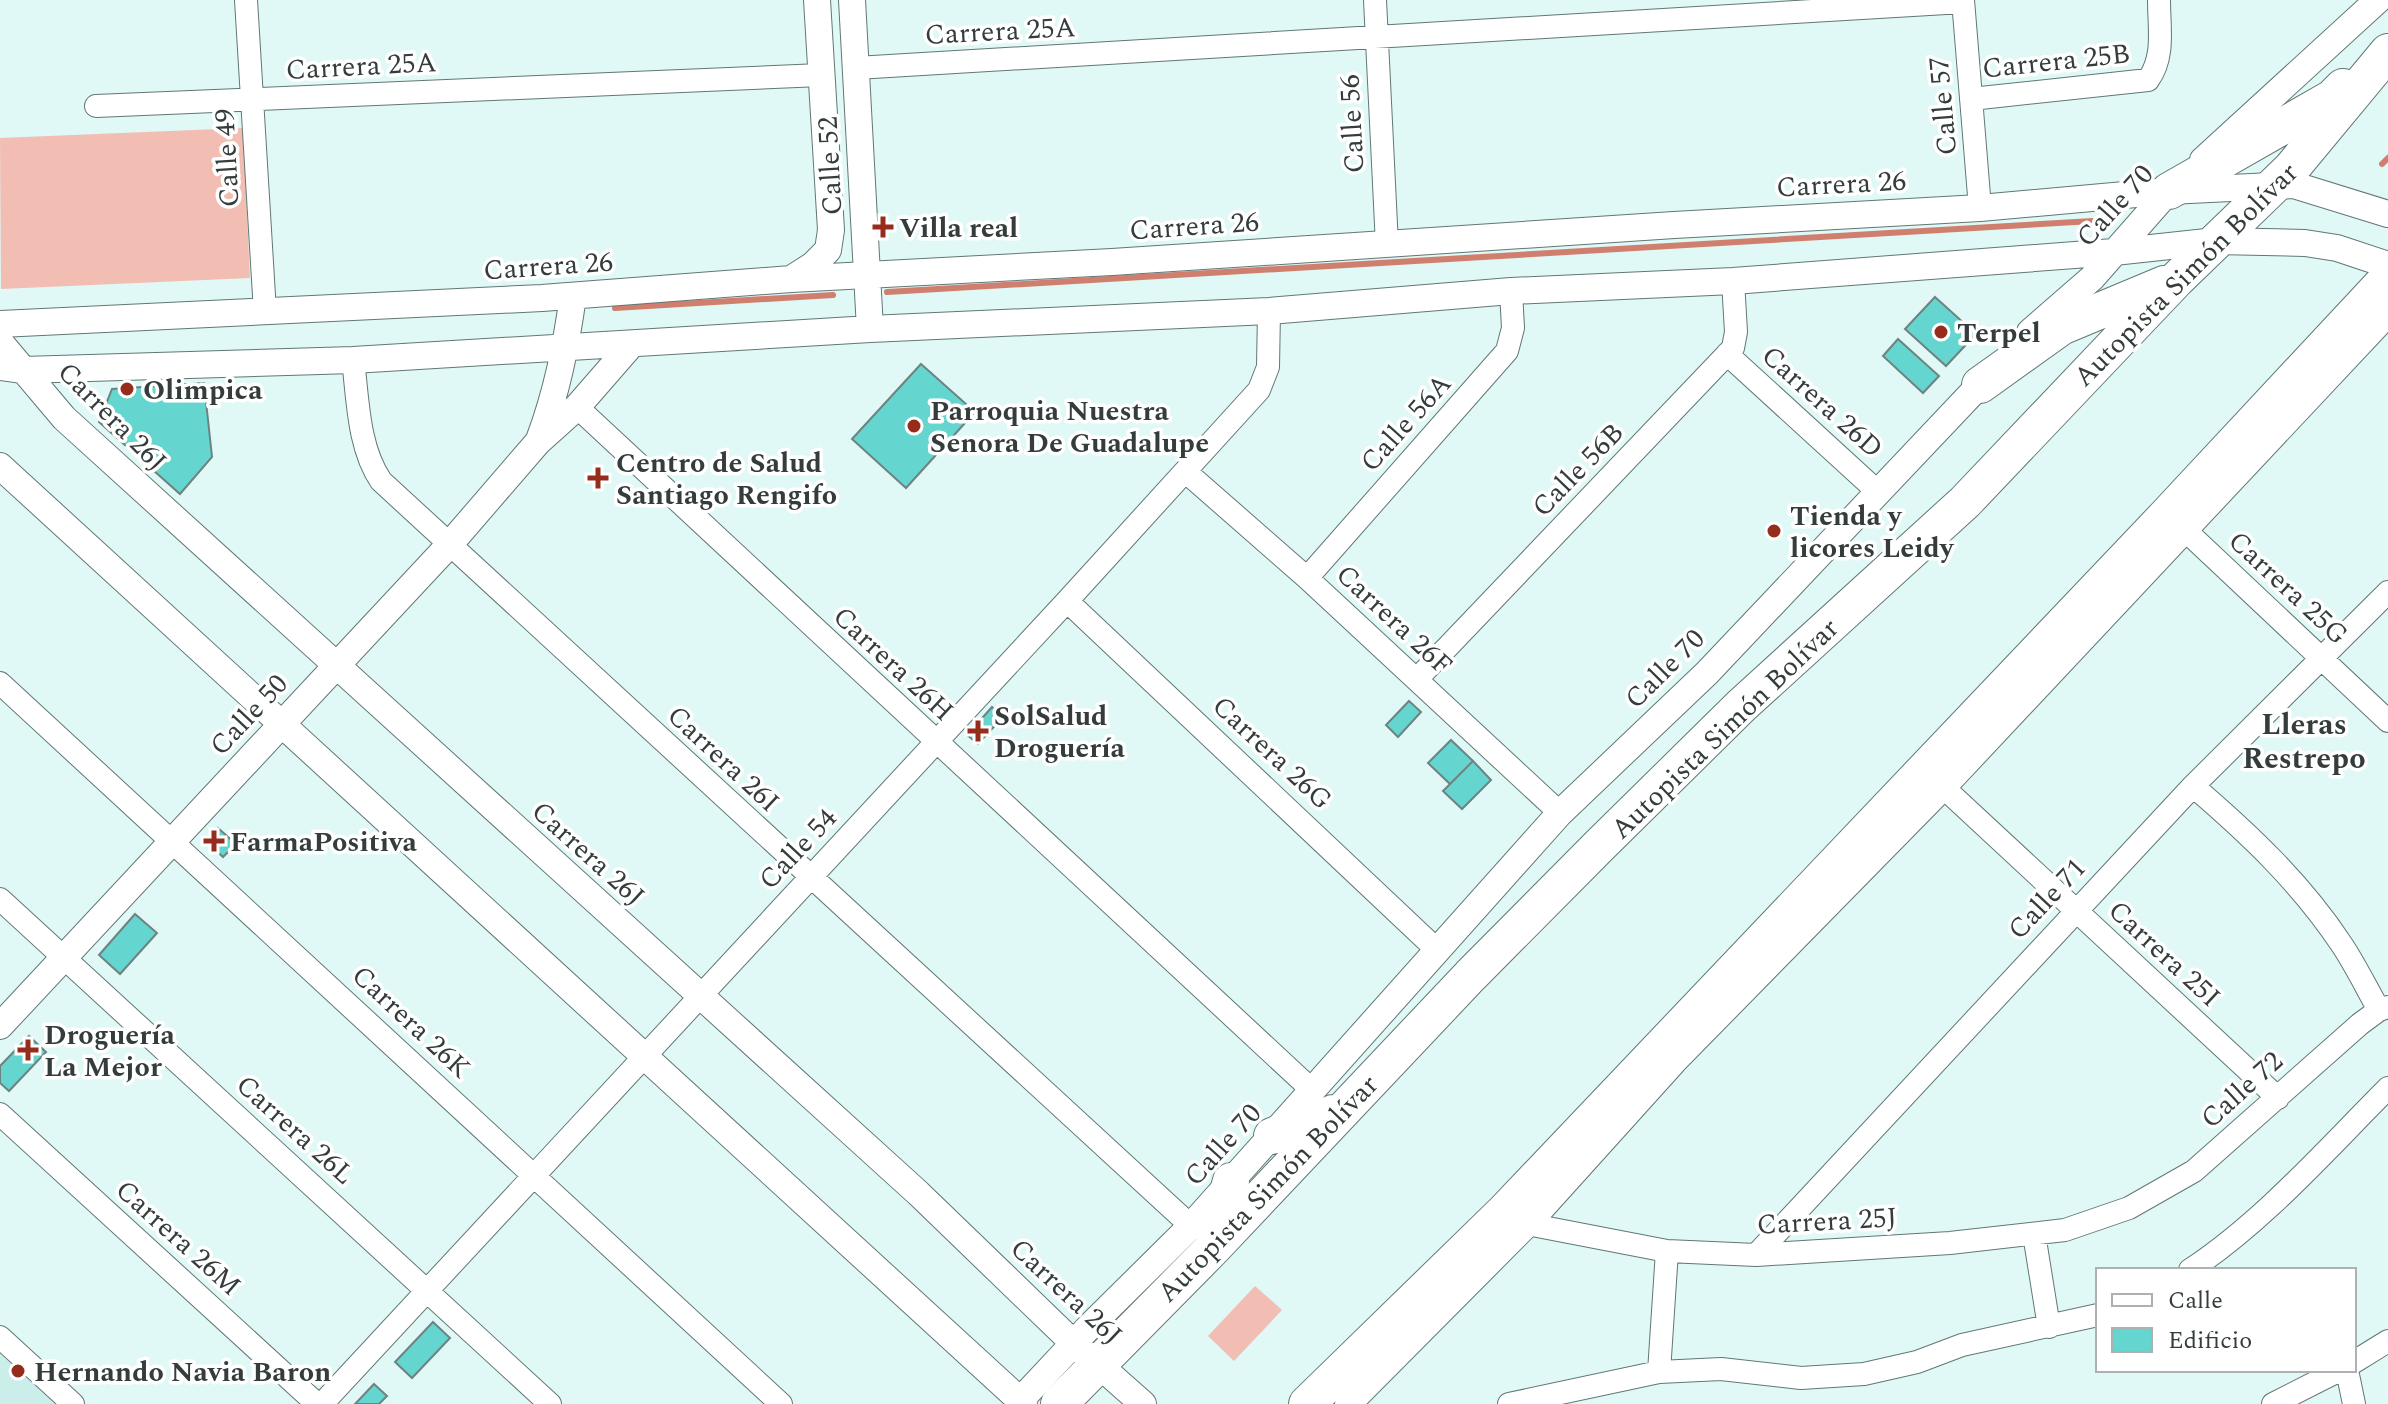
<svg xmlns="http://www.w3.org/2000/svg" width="2388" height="1404" viewBox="0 0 2388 1404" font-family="Spectral,serif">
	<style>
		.built { fill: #cceeea }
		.pitch { fill: #f2beb3 }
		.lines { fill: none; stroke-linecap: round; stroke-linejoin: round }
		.stream { stroke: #d07f6f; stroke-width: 6 }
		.building { fill: #65d6cf; stroke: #6d8381; stroke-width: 2 }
		.minor-casing { stroke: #617775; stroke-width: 24 }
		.tertiary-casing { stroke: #617775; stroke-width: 28 }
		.trunk-casing { stroke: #617775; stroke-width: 38 }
		.minor { stroke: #fff; stroke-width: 22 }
		.tertiary { stroke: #fff; stroke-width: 26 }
		.trunk { stroke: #fff; stroke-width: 36 }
		.poi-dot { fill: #962c1b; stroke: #fff; stroke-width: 3 }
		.labels { text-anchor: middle; stroke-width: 7; stroke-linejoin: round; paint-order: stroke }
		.street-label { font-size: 28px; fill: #343d3c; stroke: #fff }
		.poi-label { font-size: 28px; font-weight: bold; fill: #343d3c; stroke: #fff; text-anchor: start }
		.neighbourhood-label { font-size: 30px; font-weight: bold; fill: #343d3c; stroke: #fff }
	</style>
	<rect width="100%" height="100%" fill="#e0f8f6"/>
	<path class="built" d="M0 1337 73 1404H0Z"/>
	<path class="pitch" d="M243 128 250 278 1 289 0 138Z
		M1255 1286 1282 1310 1234 1361 1208 1336Z"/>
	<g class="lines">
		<path class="stream" d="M2382 164 2388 158
			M887 292 2110 220
			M615 308 833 295"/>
	</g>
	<path class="building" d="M1935 297 1976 334 1946 366 1905 329Z
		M1898 339 1939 376 1923 393 1883 356Z
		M921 364 975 412 906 488 852 439Z
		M204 383 212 457 180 494 99 422 112 389Z
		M1409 701 1421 712 1398 737 1386 725Z
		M992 707 1003 717 978 744 967 735Z
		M1451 740 1473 761 1450 784 1428 763Z
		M1473 761 1491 780 1462 809 1443 791Z
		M218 828 236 844 223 857 206 841Z
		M135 914 157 933 120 974 99 955Z
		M29 1036 46 1052 9 1091 0 1083V1066Z
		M433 1322 450 1338 412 1378 395 1362Z
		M374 1384 387 1396 379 1404H355Z"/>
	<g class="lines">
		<g class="minor-casing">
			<path id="minor" d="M246 0 265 312
				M1375 0 1387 245
				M1963 0 1980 208
				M856 68 1963 2
				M1971 99 2148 80C2165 57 2159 28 2159 0
				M96 106 821 75
				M1727 354 1878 492
				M353 360C358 400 358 447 381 481L1191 1226
				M577 407 1313 1091
				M1186 472 1307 578 1560 813
				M2185 530 2388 721
				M1307 578 1507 351 1513 328 1511 291
				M1067 601 1436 949
				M1417 679 1733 348 1736 332 1733 281
				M0 683 781 1404
				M2193 786C2249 834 2301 883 2342 945 2356 966 2367 989 2379 1010
				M1943 787 2278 1098
				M0 899 550 1404
				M0 1114 317 1404
				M1527 1224 1667 1251 1756 1255 1950 1243 2065 1230 2129 1208 2194 1171 2360 1024 2379 1010 2388 1007
				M2034 1234 2049 1327
				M1756 1255 2193 786 2388 592
				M2190 1270C2263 1222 2326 1150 2388 1088
				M0 1337 73 1404
				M2354 1362 2388 1341
				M2347 1370 2354 1404
				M1659 1372 1667 1251
				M322 1404 1067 601 1259 390 1268 367 1269 311
				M1509 1404 1659 1372 1721 1369 1801 1378 1864 1374 1917 1362 1962 1345 2098 1315
				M2273 1404 2340 1370"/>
		</g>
		<g class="tertiary-casing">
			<path id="tertiary" d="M852 0 870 329
				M2203 160 2378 0
				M791 279 813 265 828 250 831 230 817 0
				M0 324 542 298 791 279 1112 262 1674 225 1980 208 2169 191 2272 186 2294 185 2388 214
				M2030 332 2092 278 2173 186
				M0 342 64 418 918 1193 1064 1334 1143 1404
				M0 367 23 370 353 360 870 329 1269 311 1511 291 1733 281 2114 252 2216 241 2305 243 2337 248 2388 265
				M539 440C557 392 566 346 573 296
				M0 466 1024 1404
				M0 1026 450 544 538 442 577 407 631 345
				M1017 1404 1090 1326 1191 1226 1560 813 1707 673 1992 372
				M1348 1404 1527 1224 1674 1061 1943 787 2388 313"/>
		</g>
		<g class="trunk-casing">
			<path id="trunk" d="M2169 191 2332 98 2343 87
				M1980 385 2061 327 2164 284
				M1272 1136 1333 1113
				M1214 1241 1231 1181
				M1059 1404 1212 1249 1470 976 1599 846 1741 706 1965 502 2177 279 2291 169 2388 52
				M1307 1404 1505 1211 2166 516 2388 278"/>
		</g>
		<use href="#minor" class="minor"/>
		<use href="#tertiary" class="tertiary"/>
		<use href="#trunk" class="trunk"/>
	</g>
	<g class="poi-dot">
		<path d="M879 215h8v8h8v8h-8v8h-8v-8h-8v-8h8z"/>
		<circle cx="1941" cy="332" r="8"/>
		<circle cx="127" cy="389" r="8"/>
		<circle cx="914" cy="426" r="8"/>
		<path d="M594 466h8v8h8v8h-8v8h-8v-8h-8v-8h8z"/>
		<circle cx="1774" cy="531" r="8"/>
		<path d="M974 719h8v8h8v8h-8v8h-8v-8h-8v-8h8z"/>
		<path d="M210 829h8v8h8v8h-8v8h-8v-8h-8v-8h8z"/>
		<path d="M24 1038h8v8h8v8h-8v8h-8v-8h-8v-8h8z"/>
		<circle cx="18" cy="1371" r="8"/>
	</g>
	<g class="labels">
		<g class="street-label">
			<text transform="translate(1000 30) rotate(-3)" y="10">Carrera 25A</text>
			<text transform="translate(2056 60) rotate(-6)" y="10">Carrera 25B</text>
			<text transform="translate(361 65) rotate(-3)" y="10">Carrera 25A</text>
			<text transform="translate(1942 106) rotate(-95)" y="10">Calle 57</text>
			<text transform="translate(1351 124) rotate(-93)" y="10">Calle 56</text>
			<text transform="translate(226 158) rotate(-93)" y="10">Calle 49</text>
			<text transform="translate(829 166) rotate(-93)" y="10">Calle 52</text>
			<text transform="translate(1841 183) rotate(-3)" y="10">Carrera 26</text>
			<text transform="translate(2114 205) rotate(-48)" y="10">Calle 70</text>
			<text transform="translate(1194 225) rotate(-4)" y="10">Carrera 26</text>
			<text transform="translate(548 265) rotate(-4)" y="10">Carrera 26</text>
			<text transform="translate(2185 274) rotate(-45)" y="10">Autopista Simón Bolívar</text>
			<text transform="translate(1823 401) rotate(42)" y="10">Carrera 26D</text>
			<text transform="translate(113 416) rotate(45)" y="10">Carrera 26J</text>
			<text transform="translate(1405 422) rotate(-48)" y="10">Calle 56A</text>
			<text transform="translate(1577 469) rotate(-46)" y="10">Calle 56B</text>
			<text transform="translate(2289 587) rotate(43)" y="10">Carrera 25G</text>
			<text transform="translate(1395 619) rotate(43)" y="10">Carrera 26F</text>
			<text transform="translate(894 663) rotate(43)" y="10">Carrera 26H</text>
			<text transform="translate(1664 668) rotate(-45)" y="10">Calle 70</text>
			<text transform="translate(248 714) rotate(-47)" y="10">Calle 50</text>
			<text transform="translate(1724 728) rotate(-44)" y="10">Autopista Simón Bolívar</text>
			<text transform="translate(1273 752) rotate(43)" y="10">Carrera 26G</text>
			<text transform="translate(724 758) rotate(43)" y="10">Carrera 26I</text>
			<text transform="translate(797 848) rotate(-47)" y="10">Calle 54</text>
			<text transform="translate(589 853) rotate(42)" y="10">Carrera 26J</text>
			<text transform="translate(2046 898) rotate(-47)" y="10">Calle 71</text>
			<text transform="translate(2165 953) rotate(43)" y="10">Carrera 25I</text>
			<text transform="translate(412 1021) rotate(43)" y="10">Carrera 26K</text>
			<text transform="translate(2241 1089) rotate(-42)" y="10">Calle 72</text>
			<text transform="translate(296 1129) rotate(42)" y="10">Carrera 26L</text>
			<text transform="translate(1222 1144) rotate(-48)" y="10">Calle 70</text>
			<text transform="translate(1267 1188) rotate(-46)" y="10">Autopista Simón Bolívar</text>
			<text transform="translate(1827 1220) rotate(-3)" y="10">Carrera 25J</text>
			<text transform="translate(179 1237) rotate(42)" y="10">Carrera 26M</text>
			<text transform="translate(1067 1291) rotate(43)" y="10">Carrera 26J</text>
		</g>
		<g class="poi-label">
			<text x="899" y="237">Villa real</text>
			<text x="1957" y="342">Terpel</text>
			<text x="143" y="399">Olimpica</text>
			<text x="930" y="420">Parroquia Nuestra<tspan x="930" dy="32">Senora De Guadalupe</tspan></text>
			<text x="616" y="472">Centro de Salud<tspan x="616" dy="32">Santiago Rengifo</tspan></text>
			<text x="1790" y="525">Tienda y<tspan x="1790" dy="32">licores Leidy</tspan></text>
			<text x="994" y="725">SolSalud<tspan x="994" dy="32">Droguería</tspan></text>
			<text x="230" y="851">FarmaPositiva</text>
			<text x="44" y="1044">Droguería<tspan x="44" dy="32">La Mejor</tspan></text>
			<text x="34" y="1381">Hernando Navia Baron</text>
		</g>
		<g class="neighbourhood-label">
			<text x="2304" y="734">Lleras<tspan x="2304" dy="34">Restrepo</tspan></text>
		</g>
	</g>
	<rect x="2096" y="1268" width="260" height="104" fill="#ffffff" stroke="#aeb1b1" stroke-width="2"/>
	<rect x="2112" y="1294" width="40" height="12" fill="#ffffff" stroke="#aeb1b1" stroke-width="2"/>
	<text x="2168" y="1308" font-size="24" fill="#343d3c">Calle</text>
	<rect x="2112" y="1328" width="40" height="24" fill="#65d6cf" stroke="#aeb1b1" stroke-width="2"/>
	<text x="2168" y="1348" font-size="24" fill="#343d3c">Edificio</text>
</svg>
